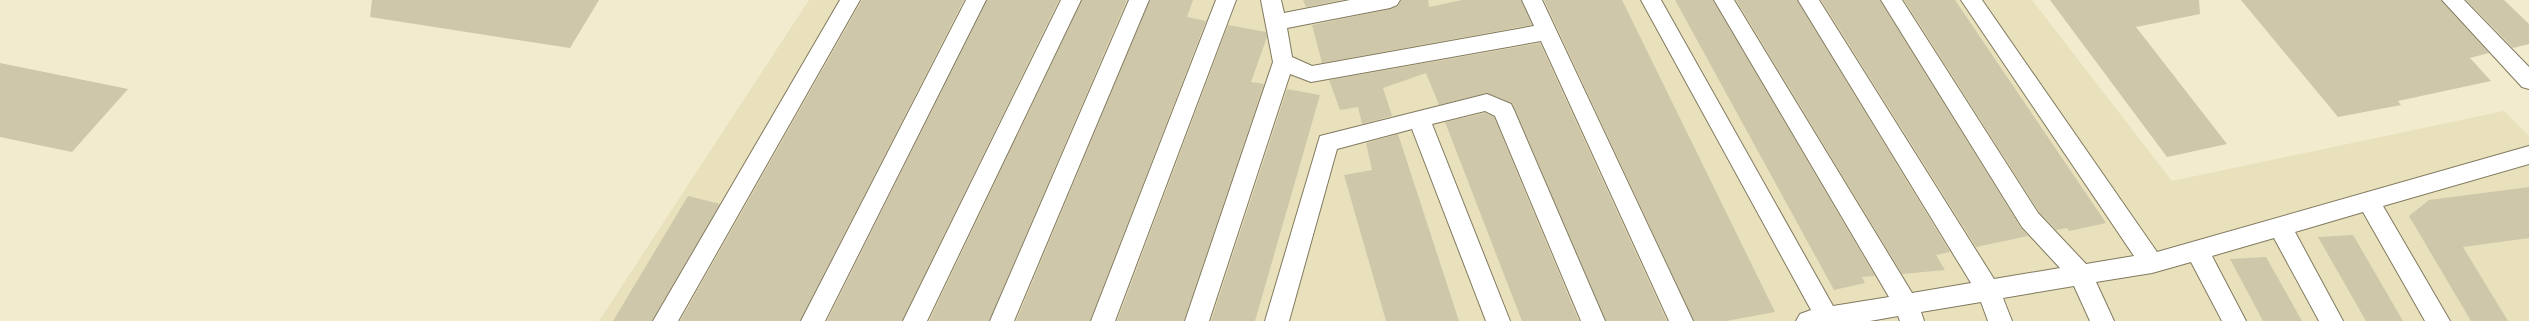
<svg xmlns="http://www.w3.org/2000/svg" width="2529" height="321" viewBox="0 0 2529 321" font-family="Helvetica,sans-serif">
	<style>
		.built { fill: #e9e0bc }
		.building { fill: #cec7aa }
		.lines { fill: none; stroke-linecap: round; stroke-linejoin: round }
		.minor-casing { stroke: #817a5f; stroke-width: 2 }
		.minor { fill: #fff; fill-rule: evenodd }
	</style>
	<rect width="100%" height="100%" fill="#f3ebce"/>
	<path class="built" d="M809 0H2032L2172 181 2504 111 2529 136V321H599Z"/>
	<path class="building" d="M372 0H599L570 48 370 17Z
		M862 0H964L800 321H680Z
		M987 0H1059L902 321H827Z
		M1082 0H1127L989 321H929Z
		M1150 0H1193L1187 17 1206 21 1090 321H1016Z
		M1303 0H1342L1306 7Z
		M1401 0H1428L1429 7 1462 0H1521L1532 25 1322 63 1312 25 1390 9 1398 6Z
		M1544 0H1622L1775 312 1726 321H1694Z
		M1675 0H1713L1875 276 1862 277 1865 283 1834 290Z
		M1736 0H1797L1950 252 1936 255 1945 270 1902 274Z
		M1821 0H1880L2021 228 2028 236 1976 247Z
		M1904 0H1955L2106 223 2069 231 2067 228 2056 230 2039 212Z
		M2050 0H2199L2200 14 2136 27 2227 144 2167 157Z
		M2241 0H2441L2489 53 2470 58 2491 81 2398 101 2401 105 2338 117Z
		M2466 0H2504L2529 24V44L2513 48Z
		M1228 25 1266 32 1267 37 1251 82 1264 84 1184 321H1117Z
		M1540 43 1667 321H1606L1512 103 1487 93 1439 105 1426 73 1383 88 1392 116 1362 124 1358 107 1340 110 1329 80Z
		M0 63 128 89 72 152 0 137Z
		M1287 89 1320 95 1255 321H1211Z
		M1485 113 1494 117 1579 321H1522L1445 122Z
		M1398 134 1459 321H1386L1344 175 1372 170 1366 143Z
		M2529 187V238L2463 247 2508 321H2471L2409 216 2429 200Z
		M688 196 720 204 652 321H613Z
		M2353 235 2403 321H2366L2318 237Z
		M2266 257 2302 321H2263L2230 259Z"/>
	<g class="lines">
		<g class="minor-casing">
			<path id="minor" d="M840 0H860L678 321H653Z
				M966 0H986L825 321H801Z
				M1061 0H1081L927 321H903Z
				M1129 0H1149L1014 321H990Z
				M1216 0H1236L1115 321H1091Z
				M1261 0H1281L1284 13 1350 0H1400L1397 5 1390 8 1287 28 1292 57 1312 66 1534 26 1522 0H1542L1693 321H1669L1541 41 1311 82 1290 74 1209 321H1185L1273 62Z
				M1641 0H1661L1833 306 1889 297 1714 0H1734L1912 293 1971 283 1798 0H1819L1994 279 2060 268 2022 227 1881 0H1902L2038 213 2086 264 2134 256 1961 0H1982L2157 252 2529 146V164L2383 206 2450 321H2425L2363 212 2295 232 2343 321H2319L2274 238 2212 256 2246 321H2222L2191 262 2152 273 2096 282 2114 321H2090L2074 286 2003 298 2012 321H1988L1981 302 1921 312 1924 321H1900L1898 316 1870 321H1796L1800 314 1811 310Z
				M2442 0H2464L2529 67V89L2522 87Z
				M1487 94 1511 104 1514 110 1605 321H1581L1495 116 1485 111 1432 124 1510 321H1486L1412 129 1337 149 1289 321H1265L1320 136Z"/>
		</g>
		<use href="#minor" class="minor"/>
	</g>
</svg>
